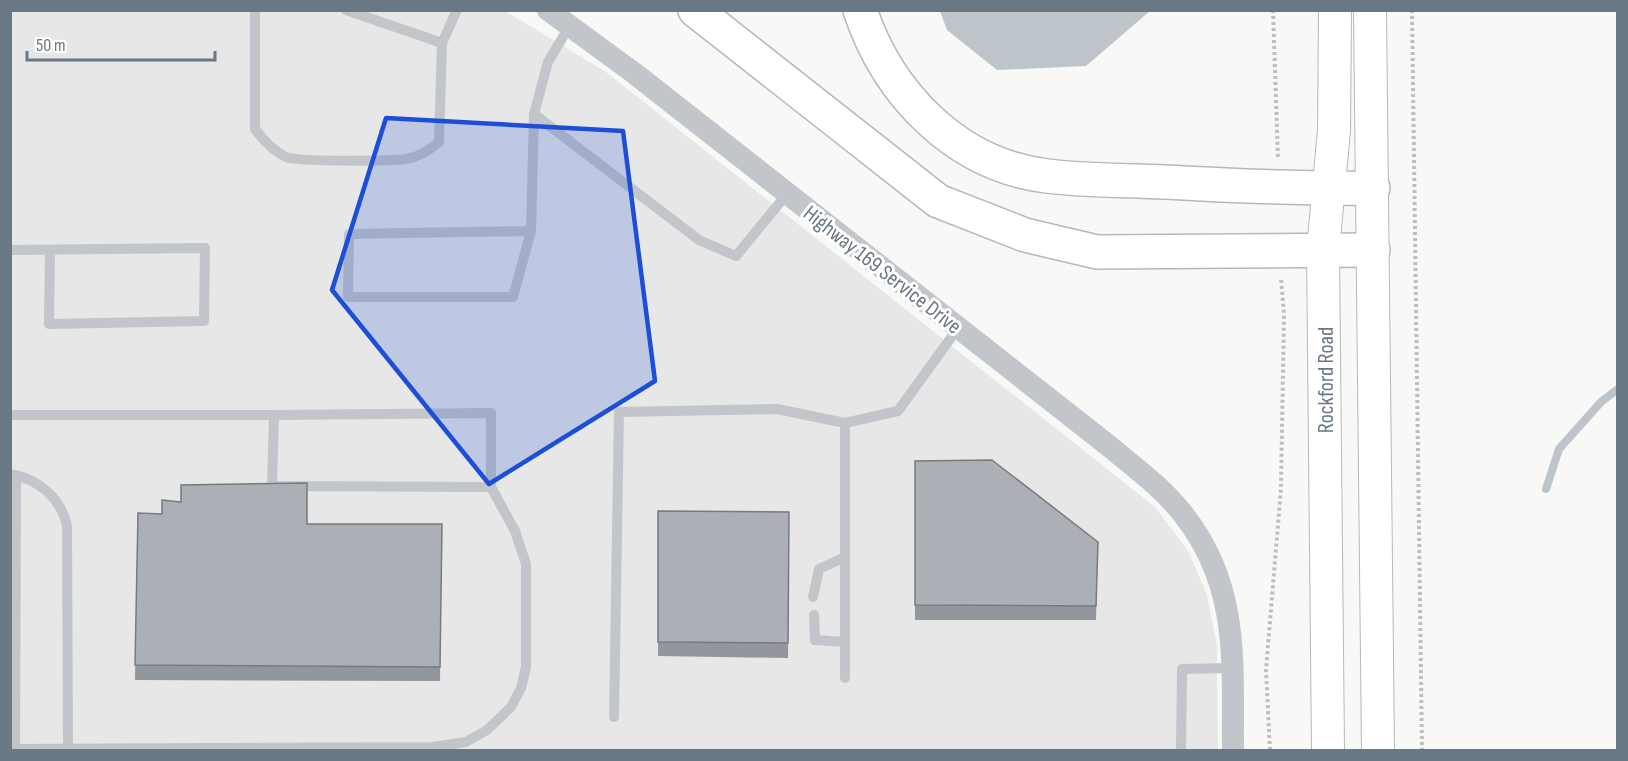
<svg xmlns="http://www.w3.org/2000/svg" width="1628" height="761" viewBox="0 0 1628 761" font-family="'Sofia Sans Condensed',sans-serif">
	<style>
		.built { fill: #e6e7e6 }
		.water { fill: #bdc5cb }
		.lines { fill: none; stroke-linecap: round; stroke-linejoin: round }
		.stream { stroke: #bdc5cb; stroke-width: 8 }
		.secondary-casing { stroke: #b5b9bd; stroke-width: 34 }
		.highway-casing { stroke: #b5b8bb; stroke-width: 36 }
		.path { stroke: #bcbec1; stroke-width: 4; stroke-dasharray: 3 3; stroke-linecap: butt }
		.lane { stroke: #c2c5c9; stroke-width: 10 }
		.street { stroke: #c2c5c9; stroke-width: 22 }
		.secondary { stroke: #fff; stroke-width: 32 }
		.highway { stroke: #fff; stroke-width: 33 }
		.wall { fill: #92979d }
		.building { fill: #aab0b6; stroke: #777b7f; stroke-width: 1.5 }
		.marked { fill: #1d4ed8; fill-opacity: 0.2; stroke: #1d4ed8; stroke-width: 4.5; stroke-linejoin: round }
		.labels { text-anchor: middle; stroke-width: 6; stroke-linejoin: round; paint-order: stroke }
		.street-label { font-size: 22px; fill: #6a7784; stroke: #fff }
	</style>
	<rect width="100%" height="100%" fill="#f8f8f6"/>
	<path class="built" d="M10 11H505L606 72 1155 507 1188 551 1207 595 1217 646 1218 750H11Z"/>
	<path class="water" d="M940 11V10L1150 11 1086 66 997 70 947 30Z"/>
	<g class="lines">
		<path class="stream" d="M1546 489 1559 449 1601 402 1618 389"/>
		<g class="secondary-casing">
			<path id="secondary" d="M1370 10 1378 750
				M1328 750 1323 250 1334 130 1335 10"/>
		</g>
		<g class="highway-casing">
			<path id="highway" d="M695 10 938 201 1025 235 1097 252 1373 250
				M860 10C888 94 956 165 1047 176 1086 181 1126 180 1165 182 1235 186 1304 189 1373 188"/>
		</g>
		<path class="path" d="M1273 10 1278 160
			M1412 10 1422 750
			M1270 750 1266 670 1281 488 1284 314 1281 278"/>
		<path class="lane" d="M255 10V129C263 140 273 151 286 157 298 162 390 161 406 159 418 157 430 150 439 142L442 43 457 10
			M346 10 442 43
			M534 114 548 62 570 25
			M531 231 513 297H348L349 234 531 231 534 114 699 240 736 256 787 194
			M10 250 205 248 204 321 49 324 50 250
			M10 415H274L272 486 491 487
			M10 474C39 479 61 498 67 526L68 750
			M813 597 819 569 845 557
			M814 615 815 640 845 642
			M845 678V423L898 411 958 328
			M614 717 619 412 777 409 845 423
			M10 749 433 747 466 742 487 730 511 707 521 688 526 667V564L515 531 491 487V413L274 415
			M15 749 16 475
			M1181 750 1182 669 1232 668"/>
		<path class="street" d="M548 10 634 73 1109 446C1134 467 1163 488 1183 514 1241 587 1232 664 1233 750"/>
		<use href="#secondary" class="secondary"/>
		<use href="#highway" class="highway"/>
	</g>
	<path class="wall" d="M915 461 1098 542 1096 620H915Z
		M658 511 789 512 788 658 658 656Z
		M138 513 307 524H442L440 681 135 680Z"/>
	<path class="building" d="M992 460 1098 542 1096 606 915 605V461Z
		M307 483V524H442L440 667 135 665 138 513 162 514V500L181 502V485Z
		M658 511 789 512 788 643 658 642Z"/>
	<path class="marked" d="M386 118 623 131 655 381 489 484 332 290Z"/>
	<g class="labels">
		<g class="street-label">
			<text transform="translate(883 269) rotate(38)" y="8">Highway 169 Service Drive</text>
			<text transform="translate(1325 380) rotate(-90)" y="8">Rockford Road</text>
		</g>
	</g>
	<rect width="1628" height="761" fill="none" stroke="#6a7784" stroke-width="24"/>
	<path d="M27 51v9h188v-9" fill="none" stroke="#6a7784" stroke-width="3"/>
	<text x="36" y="51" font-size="18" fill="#6a7784" stroke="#ffffff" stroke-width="4.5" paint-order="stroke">50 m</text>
</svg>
